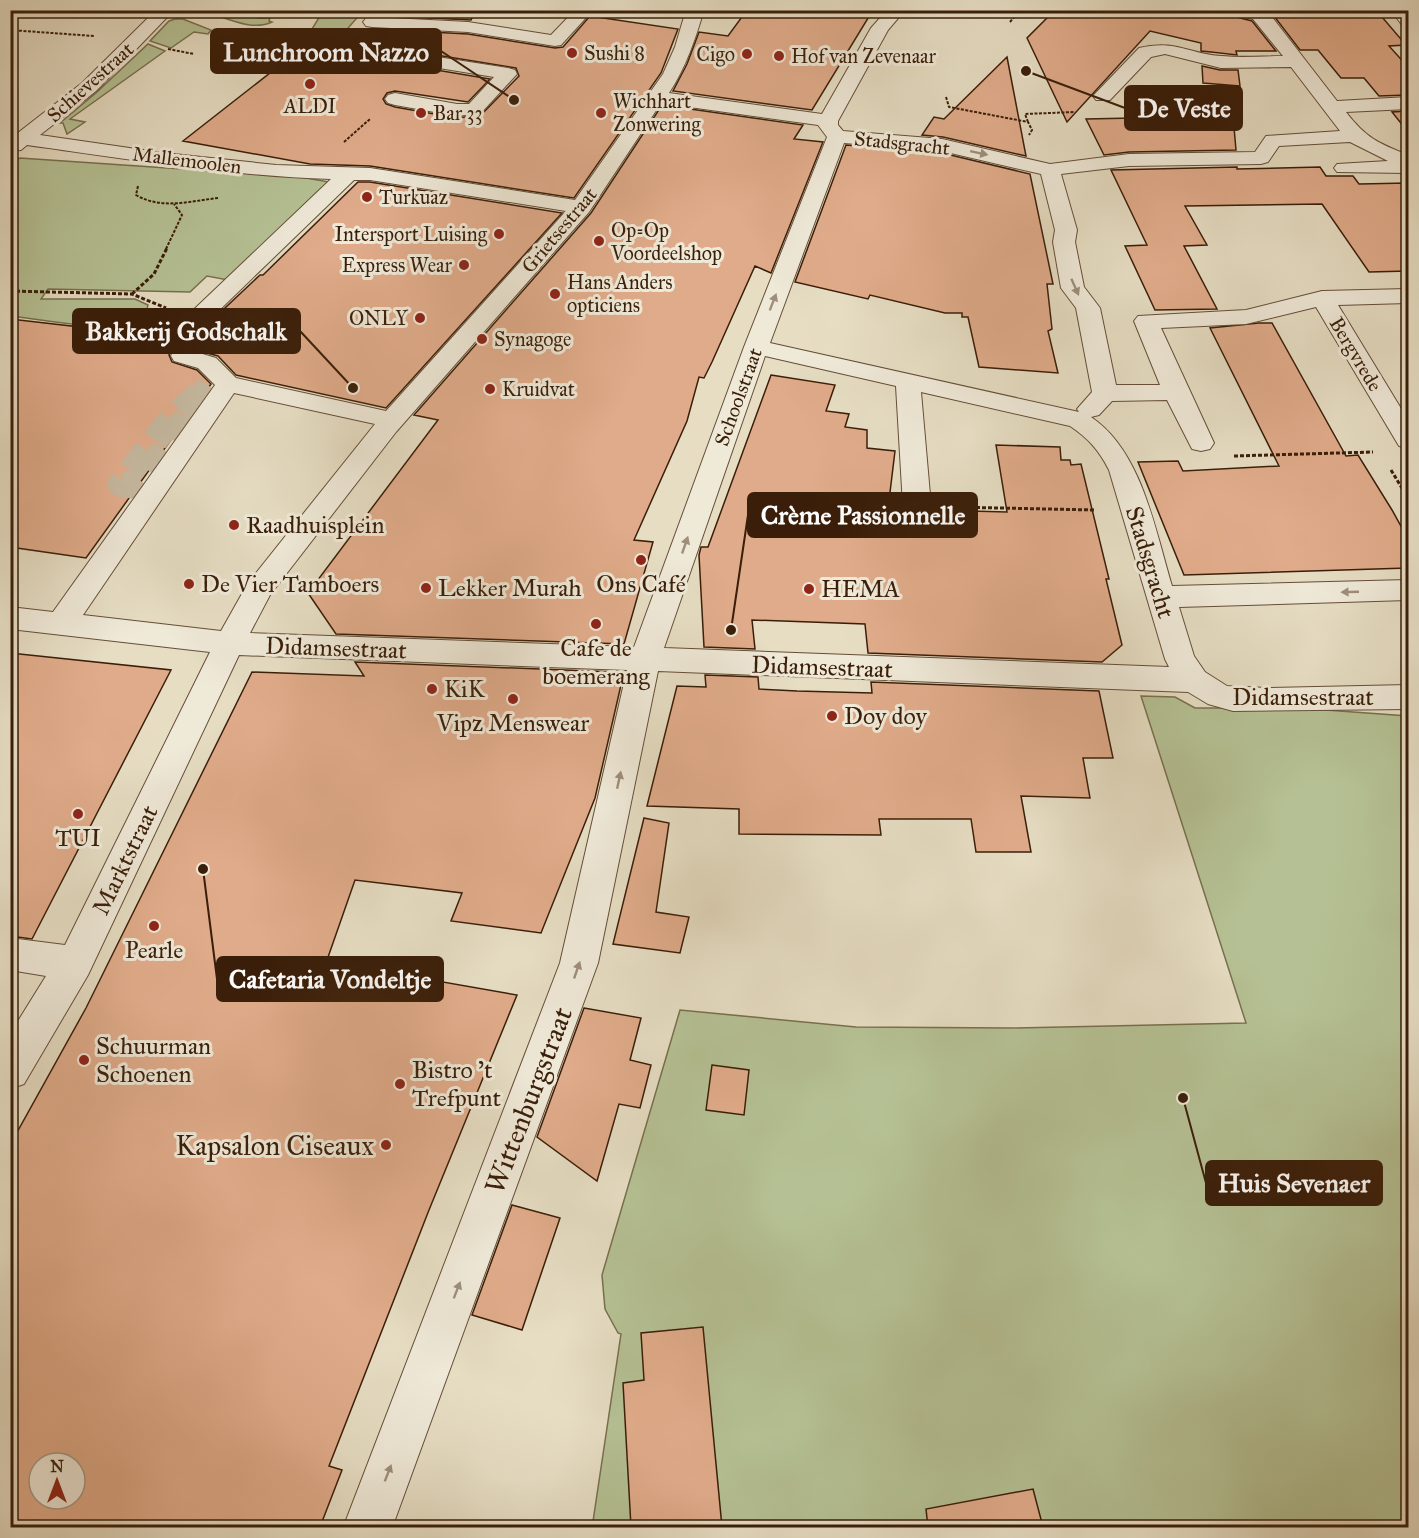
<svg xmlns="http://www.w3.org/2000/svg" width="1419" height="1538" viewBox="0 0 1419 1538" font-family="'IM FELL Great Primer',serif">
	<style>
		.green { fill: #b5c194; stroke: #78704e; stroke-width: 1.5 }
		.building { fill: #e0ab8a; stroke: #3a1e09; stroke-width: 1.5; fill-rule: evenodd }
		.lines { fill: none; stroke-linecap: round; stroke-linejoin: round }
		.minor-tunnel { stroke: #c4b79e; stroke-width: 26; stroke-dasharray: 26 13; stroke-linecap: butt }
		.minor-casing { stroke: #654e38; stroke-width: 2 }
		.path-far1 { stroke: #3a1e09; stroke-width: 2; stroke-dasharray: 3 1.5; stroke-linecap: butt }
		.path { stroke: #3a1e09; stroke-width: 3; stroke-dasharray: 4 2; stroke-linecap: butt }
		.minor { fill: #efe9d8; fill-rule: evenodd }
		.oneway { fill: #9e8e7b }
		.poi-dot { fill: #8f2418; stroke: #efe9d8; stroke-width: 2 }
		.labels { text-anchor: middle; stroke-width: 6; stroke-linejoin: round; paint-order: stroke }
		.far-poi-label { font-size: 20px; fill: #3a1e09; stroke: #efe9d8; text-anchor: start }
		.far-street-label { font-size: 20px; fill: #3a1e09; stroke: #efe9d8 }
		.poi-label { font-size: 24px; fill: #3a1e09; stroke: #efe9d8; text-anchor: start }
		.street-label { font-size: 24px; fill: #3a1e09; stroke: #efe9d8 }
		.near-street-label { font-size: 28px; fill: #3a1e09; stroke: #efe9d8 }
		.near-poi-label { font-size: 28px; fill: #3a1e09; stroke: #efe9d8; text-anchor: end }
		.leader { fill: none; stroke: #3a1e09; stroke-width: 2 }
		.callout-dot { fill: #3a1e09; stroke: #efe9d8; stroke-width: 2 }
		.callout { fill: #3a1e09; stroke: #3a1e09; stroke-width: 2 }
		.callout-label { font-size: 26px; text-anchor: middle; font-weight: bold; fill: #fff }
	</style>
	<rect width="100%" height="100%" fill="#e6ddc3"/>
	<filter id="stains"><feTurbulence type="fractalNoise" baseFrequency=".00333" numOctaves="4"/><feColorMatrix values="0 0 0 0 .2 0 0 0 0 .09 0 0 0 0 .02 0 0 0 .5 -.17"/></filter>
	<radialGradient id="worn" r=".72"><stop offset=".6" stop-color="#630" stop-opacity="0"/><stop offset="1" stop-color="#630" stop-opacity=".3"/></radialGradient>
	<path class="green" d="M203 11H263L258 18H270L269 21 272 22C251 32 225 17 203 11Z
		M323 11H363L342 35 337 38 288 37 290 33 309 34Z
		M175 19H183L211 30 208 34 194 32 171 48 150 41 169 21Z
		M148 44 165 51 70 119 85 122 67 134 63 123H60L97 92Z
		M20 158 300 177 329 182 228 280 207 276 190 292 48 289 41 299H135L148 305C147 313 143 319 135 322 113 333 38 319 11 316V164Z
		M1141 696 1175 697 1195 708H1298L1408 716V1527L592 1528 621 1334 618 1333 605 1309 602 1275 680 1010 856 1027 1012 1028 1246 1023Z"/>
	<path class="building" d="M395 10H476L471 20 389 16Z
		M747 10H873L812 110 673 91 687 64 699 32 728 36Z
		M1055 10H1230L1233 16 1252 21 1276 51H1236L1237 55 1211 52 1201 51V43L1150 31 1067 122 1027 38Z
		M1267 10H1376L1406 45 1389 46 1408 67V95L1379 96 1364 78H1341L1318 50H1300L1274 16Z
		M590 16 678 29 661 73 574 198 370 166 310 164 183 141 298 51 338 57 341 54 490 79 468 102 395 91 387 93 383 99 386 104 395 107 457 118 481 115 519 76 516 68 356 42 372 29 468 34 555 48 563 47Z
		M1007 57 1026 156 943 137 922 135 934 117 944 119Z
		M1202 66 1220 70H1238L1240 86 1203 83Z
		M662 105 803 125 794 139 823 142 771 273 755 266 712 362 704 378 699 377 687 421 634 540 653 542 624 644 336 634 308 593 438 420 414 415 591 213Z
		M1408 111V132L1392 112Z
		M1233 116 1236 150 1129 152 1104 155 1086 119Z
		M846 145 942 153 1030 174 1053 284H1047L1052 329 1048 331 1058 373 979 367 968 317H962V313H945L870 295 868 299 795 282Z
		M1237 167V169L1320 167 1326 176H1353L1359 184 1408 183V271L1369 272 1322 204 1185 206 1207 245 1184 246 1217 309 1155 310 1125 246 1147 245 1111 170Z
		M358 182H370L562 213 386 408 236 375 218 356 199 351 208 324 260 275H263Z
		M10 319 176 338 169 355 172 362 197 370 211 384 86 558 10 547Z
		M1259 323H1272L1346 456 1358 455 1392 510 1408 539V568L1184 575 1138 462 1178 461 1183 471 1279 466 1210 328Z
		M771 375 835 385 826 411 849 414 845 427 867 430V448L895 451 888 509H902L907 515 917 517 927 515 931 510 1007 512 996 445 1060 447 1061 460H1070L1071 465 1081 464 1109 579H1106L1122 645 1102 662 868 653 865 624 752 620 755 649 704 647 699 555 701 547H708Z
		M10 653 171 670 32 939 10 936Z
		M355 662 616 672 612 685H621L595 798 541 933 451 921 462 893 355 880 319 983 418 998 426 979 517 995 429 1210 329 1466 342 1470 320 1527H10V1145L86 1008 252 672 364 676ZM39 1463H75V1499H39Z
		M705 675 758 677 759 689 797 691 872 693 871 682 1099 691 1113 758H1083L1090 798 1021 796 1031 852H976L971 819H879L881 835 739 834V809L647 806 677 686 706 687Z
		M644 818 669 823 656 912 689 917 680 953 613 944Z
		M584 1008 641 1018 630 1060 651 1065 640 1108 619 1104 597 1181 537 1137Z
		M712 1065 749 1070 744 1115 706 1110Z
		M512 1205 560 1218 522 1330 472 1315Z
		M703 1327 722 1527H631L623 1383 644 1380 641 1333Z
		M1033 1489 1043 1527H928L926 1509Z"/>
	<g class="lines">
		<path class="minor-tunnel" d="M209 386 138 486 121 484 174 416Z"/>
		<g class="minor-casing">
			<path id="minor" d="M156 10H174L96 91 40 135 164 153 276 165 370 168 575 200 663 74 675 47 686 10H704C695 40 686 67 669 93L822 114 871 28 887 10H905L888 30 838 121V125L843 131 942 139 1050 164 1129 154 1255 152 1266 136 1340 131 1291 67 1221 68 1165 54 1151 57 1110 100H1096L1093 96 1139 48C1175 39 1189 54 1222 56 1242 58 1263 56 1283 56L1253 19 1234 14 1232 10H1262L1272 17 1337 101 1408 97V109L1346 112C1366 138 1378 143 1408 155L1407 173 1337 172 1334 168 1337 164 1388 161 1350 142 1279 146 1268 162 1261 164 1129 166 1061 174 1077 230 1075 242 1084 287 1100 308 1116 385H1160L1134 321 1138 316 1246 310 1322 291 1408 289V303L1338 305 1408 420V448L1399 446 1316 307 1246 324 1161 328 1214 443 1210 449 1201 451 1192 449 1167 400 1112 401 1099 415 1091 417C1142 451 1155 530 1172 586L1408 580V600L1179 607 1194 656 1205 672 1227 686 1267 688 1408 685V709L1233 711 1208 704 1188 692 658 671 598 963 392 1528H343L560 963 627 670 239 655 88 975 24 1084 10 1089V1034L46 976 10 970V938L65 945 210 652 10 629V607L53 612 215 385 198 368 174 361 171 356 187 316 331 179C229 176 128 159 27 145L21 150 10 151V139L82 83ZM661 103 818 125 827 137 744 347 634 647 250 633 270 595 396 432 589 212ZM844 143 942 151 1041 174 1055 230 1053 242 1061 288 1076 308 1092 392 1077 409 1079 412 770 343ZM354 180H370L566 211 386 411 236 378 216 358 196 352 206 323ZM765 356 896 386 903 506 907 513 917 515 927 513 931 506 921 392 1070 426C1088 438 1099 450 1109 470L1165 659 1169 667 664 648ZM234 393 375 424 248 583 221 631 83 615Z
				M575 10H593L561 45 555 46 468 32 372 27 366 26 363 22 366 18 372 17 468 22 551 35Z
				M1394 10H1408V26L1402 25 1393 13Z
				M274 35 341 42 508 68 515 70 517 74 481 113 457 116 395 105 388 103 385 99 388 95 395 93 457 104H469L494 77 341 52 268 44 265 40 268 36Z"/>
		</g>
		<path class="path-far1" d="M1010 22 1020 10
			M10 30 94 36
			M168 49 194 54
			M946 97 949 107 1028 122 1032 130 1029 135
			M1134 111 1193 110 1192 86
			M1028 122 1025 114 1075 112
			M344 142 370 119
			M138 186 136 195C162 210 190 201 218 198
			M166 249 182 215 174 204"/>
		<path class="path" d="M10 291 132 294 166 308
			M132 294 154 274 167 248
			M1234 456 1373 452
			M1391 470 1408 498
			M952 507 1095 510"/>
		<use href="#minor" class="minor"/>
	</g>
	<defs><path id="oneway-solid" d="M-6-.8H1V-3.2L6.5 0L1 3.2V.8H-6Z" transform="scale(1.5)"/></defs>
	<g class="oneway">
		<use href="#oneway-solid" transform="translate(979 153) rotate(12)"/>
		<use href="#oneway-solid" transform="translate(1075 287) rotate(66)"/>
		<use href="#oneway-solid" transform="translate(773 302) rotate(-69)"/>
		<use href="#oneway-solid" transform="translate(685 545) rotate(-71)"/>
		<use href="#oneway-solid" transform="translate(1350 592) rotate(178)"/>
		<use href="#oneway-solid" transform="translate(619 780) rotate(-78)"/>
		<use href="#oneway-solid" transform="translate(577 970) rotate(-71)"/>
		<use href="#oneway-solid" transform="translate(457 1290) rotate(-69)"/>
		<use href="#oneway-solid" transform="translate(388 1473) rotate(-69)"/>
	</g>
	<g class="poi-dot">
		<circle cx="572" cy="53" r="6"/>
		<circle cx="747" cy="54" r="6"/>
		<circle cx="779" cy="56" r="6"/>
		<circle cx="310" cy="84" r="6"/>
		<circle cx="421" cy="113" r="6"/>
		<circle cx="601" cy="113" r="6"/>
		<circle cx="367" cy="197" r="6"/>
		<circle cx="499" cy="234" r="6"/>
		<circle cx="599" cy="241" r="6"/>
		<circle cx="464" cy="265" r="6"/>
		<circle cx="555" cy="294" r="6"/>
		<circle cx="420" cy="318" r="6"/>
		<circle cx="482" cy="339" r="6"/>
		<circle cx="490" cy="389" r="6"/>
		<circle cx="234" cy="525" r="6"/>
		<circle cx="641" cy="560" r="6"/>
		<circle cx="189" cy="584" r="6"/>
		<circle cx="426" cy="588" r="6"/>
		<circle cx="809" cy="589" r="6"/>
		<circle cx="596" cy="624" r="6"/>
		<circle cx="432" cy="689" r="6"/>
		<circle cx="513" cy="699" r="6"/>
		<circle cx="832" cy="716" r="6"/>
		<circle cx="78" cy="814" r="6"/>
		<circle cx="154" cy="926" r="6"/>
		<circle cx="84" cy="1060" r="6"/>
		<circle cx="400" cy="1084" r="6"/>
		<circle cx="386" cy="1145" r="6"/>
	</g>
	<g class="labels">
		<g class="far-poi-label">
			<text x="584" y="60">Sushi 8</text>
			<text x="735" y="61" text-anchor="end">Cigo</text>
			<text x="791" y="63">Hof van Zevenaar</text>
			<text x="613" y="108">Wichhart<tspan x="613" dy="23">Zonwering</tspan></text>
			<text x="310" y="113" text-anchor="middle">ALDI</text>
			<text x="433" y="120">Bar 33</text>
			<text x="379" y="204">Turkuaz</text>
			<text x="611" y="237">Op=Op<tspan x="611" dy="23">Voordeelshop</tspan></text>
			<text x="487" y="241" text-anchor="end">Intersport Luising</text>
			<text x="452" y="272" text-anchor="end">Express Wear</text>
			<text x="567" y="289">Hans Anders<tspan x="567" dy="23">opticiens</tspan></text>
			<text x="408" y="325" text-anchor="end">ONLY</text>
			<text x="494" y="346">Synagoge</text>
			<text x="502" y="396">Kruidvat</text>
		</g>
		<g class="far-street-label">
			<text transform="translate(90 82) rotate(-42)" y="7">Schievestraat</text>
			<text transform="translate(902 143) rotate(6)" y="7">Stadsgracht</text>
			<text transform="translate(187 160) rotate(7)" y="7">Mallemoolen</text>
			<text transform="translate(559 230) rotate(-50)" y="7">Grietsestraat</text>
			<text transform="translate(1356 354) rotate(59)" y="7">Bergvrede</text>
			<text transform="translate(738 397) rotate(-70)" y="7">Schoolstraat</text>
		</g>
		<g class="poi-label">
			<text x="246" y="533">Raadhuisplein</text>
			<text x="201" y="592">De Vier Tamboers</text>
			<text x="641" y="592" text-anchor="middle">Ons Café</text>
			<text x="438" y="596">Lekker Murah</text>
			<text x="821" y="597">HEMA</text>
			<text x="596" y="656" text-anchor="middle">Cafe de<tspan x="596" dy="28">boemerang</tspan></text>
			<text x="444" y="697">KiK</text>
			<text x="844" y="724">Doy doy</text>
			<text x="513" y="731" text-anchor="middle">Vipz Menswear</text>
			<text x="78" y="846" text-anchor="middle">TUI</text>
			<text x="154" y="958" text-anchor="middle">Pearle</text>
			<text x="96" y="1054">Schuurman<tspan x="96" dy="28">Schoenen</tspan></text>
			<text x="412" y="1078">Bistro 't<tspan x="412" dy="28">Trefpunt</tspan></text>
		</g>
		<g class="street-label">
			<text transform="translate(1150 562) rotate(73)" y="8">Stadsgracht</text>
			<text transform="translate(336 648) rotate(2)" y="8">Didamsestraat</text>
			<text transform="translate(822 667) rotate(2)" y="8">Didamsestraat</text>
			<text x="1303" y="705">Didamsestraat</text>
			<text transform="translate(125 860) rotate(-64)" y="8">Marktstraat</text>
		</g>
		<g class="near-street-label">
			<text transform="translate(528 1100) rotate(-69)" y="10">Wittenburgstraat</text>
		</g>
		<g class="near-poi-label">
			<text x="374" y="1155">Kapsalon Ciseaux</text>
		</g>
	</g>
	<path class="leader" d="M514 100L441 51M1026 71L1125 108M353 388L300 331M731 630L748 515M203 869L217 979M1183 1098L1206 1183"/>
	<g class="callout-dot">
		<circle cx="514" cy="100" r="6"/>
		<circle cx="1026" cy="71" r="6"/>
		<circle cx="353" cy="388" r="6"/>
		<circle cx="731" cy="630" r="6"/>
		<circle cx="203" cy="869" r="6"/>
		<circle cx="1183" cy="1098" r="6"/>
	</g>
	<g class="callout">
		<rect x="211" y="29" width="230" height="44" rx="6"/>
		<rect x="1125" y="86" width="117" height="44" rx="6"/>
		<rect x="73" y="309" width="227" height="44" rx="6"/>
		<rect x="748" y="493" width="229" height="44" rx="6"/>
		<rect x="217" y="957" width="226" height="44" rx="6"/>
		<rect x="1206" y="1161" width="176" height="44" rx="6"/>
	</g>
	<g class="callout-label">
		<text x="326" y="61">Lunchroom Nazzo</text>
		<text x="1184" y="117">De Veste</text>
		<text x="186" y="340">Bakkerij Godschalk</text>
		<text x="863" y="524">Crème Passionnelle</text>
		<text x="330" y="988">Cafetaria Vondeltje</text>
		<text x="1294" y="1192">Huis Sevenaer</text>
	</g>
	<rect width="1419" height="1538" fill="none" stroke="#e6ddc3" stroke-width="36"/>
	<rect x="12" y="12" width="1395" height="1514" fill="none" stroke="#3a1e09" stroke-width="3"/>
	<rect x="18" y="18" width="1383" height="1502" fill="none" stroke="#3a1e09" stroke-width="1.5"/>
	<g transform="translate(57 1481)"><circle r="28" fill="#efe9d8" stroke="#a79885" stroke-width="1.5"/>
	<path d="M0-4.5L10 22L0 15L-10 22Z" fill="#8f2418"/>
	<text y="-9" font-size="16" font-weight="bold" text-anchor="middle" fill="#3a1e09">N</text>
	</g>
	<rect width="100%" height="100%" filter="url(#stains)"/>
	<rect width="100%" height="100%" fill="url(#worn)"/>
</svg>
